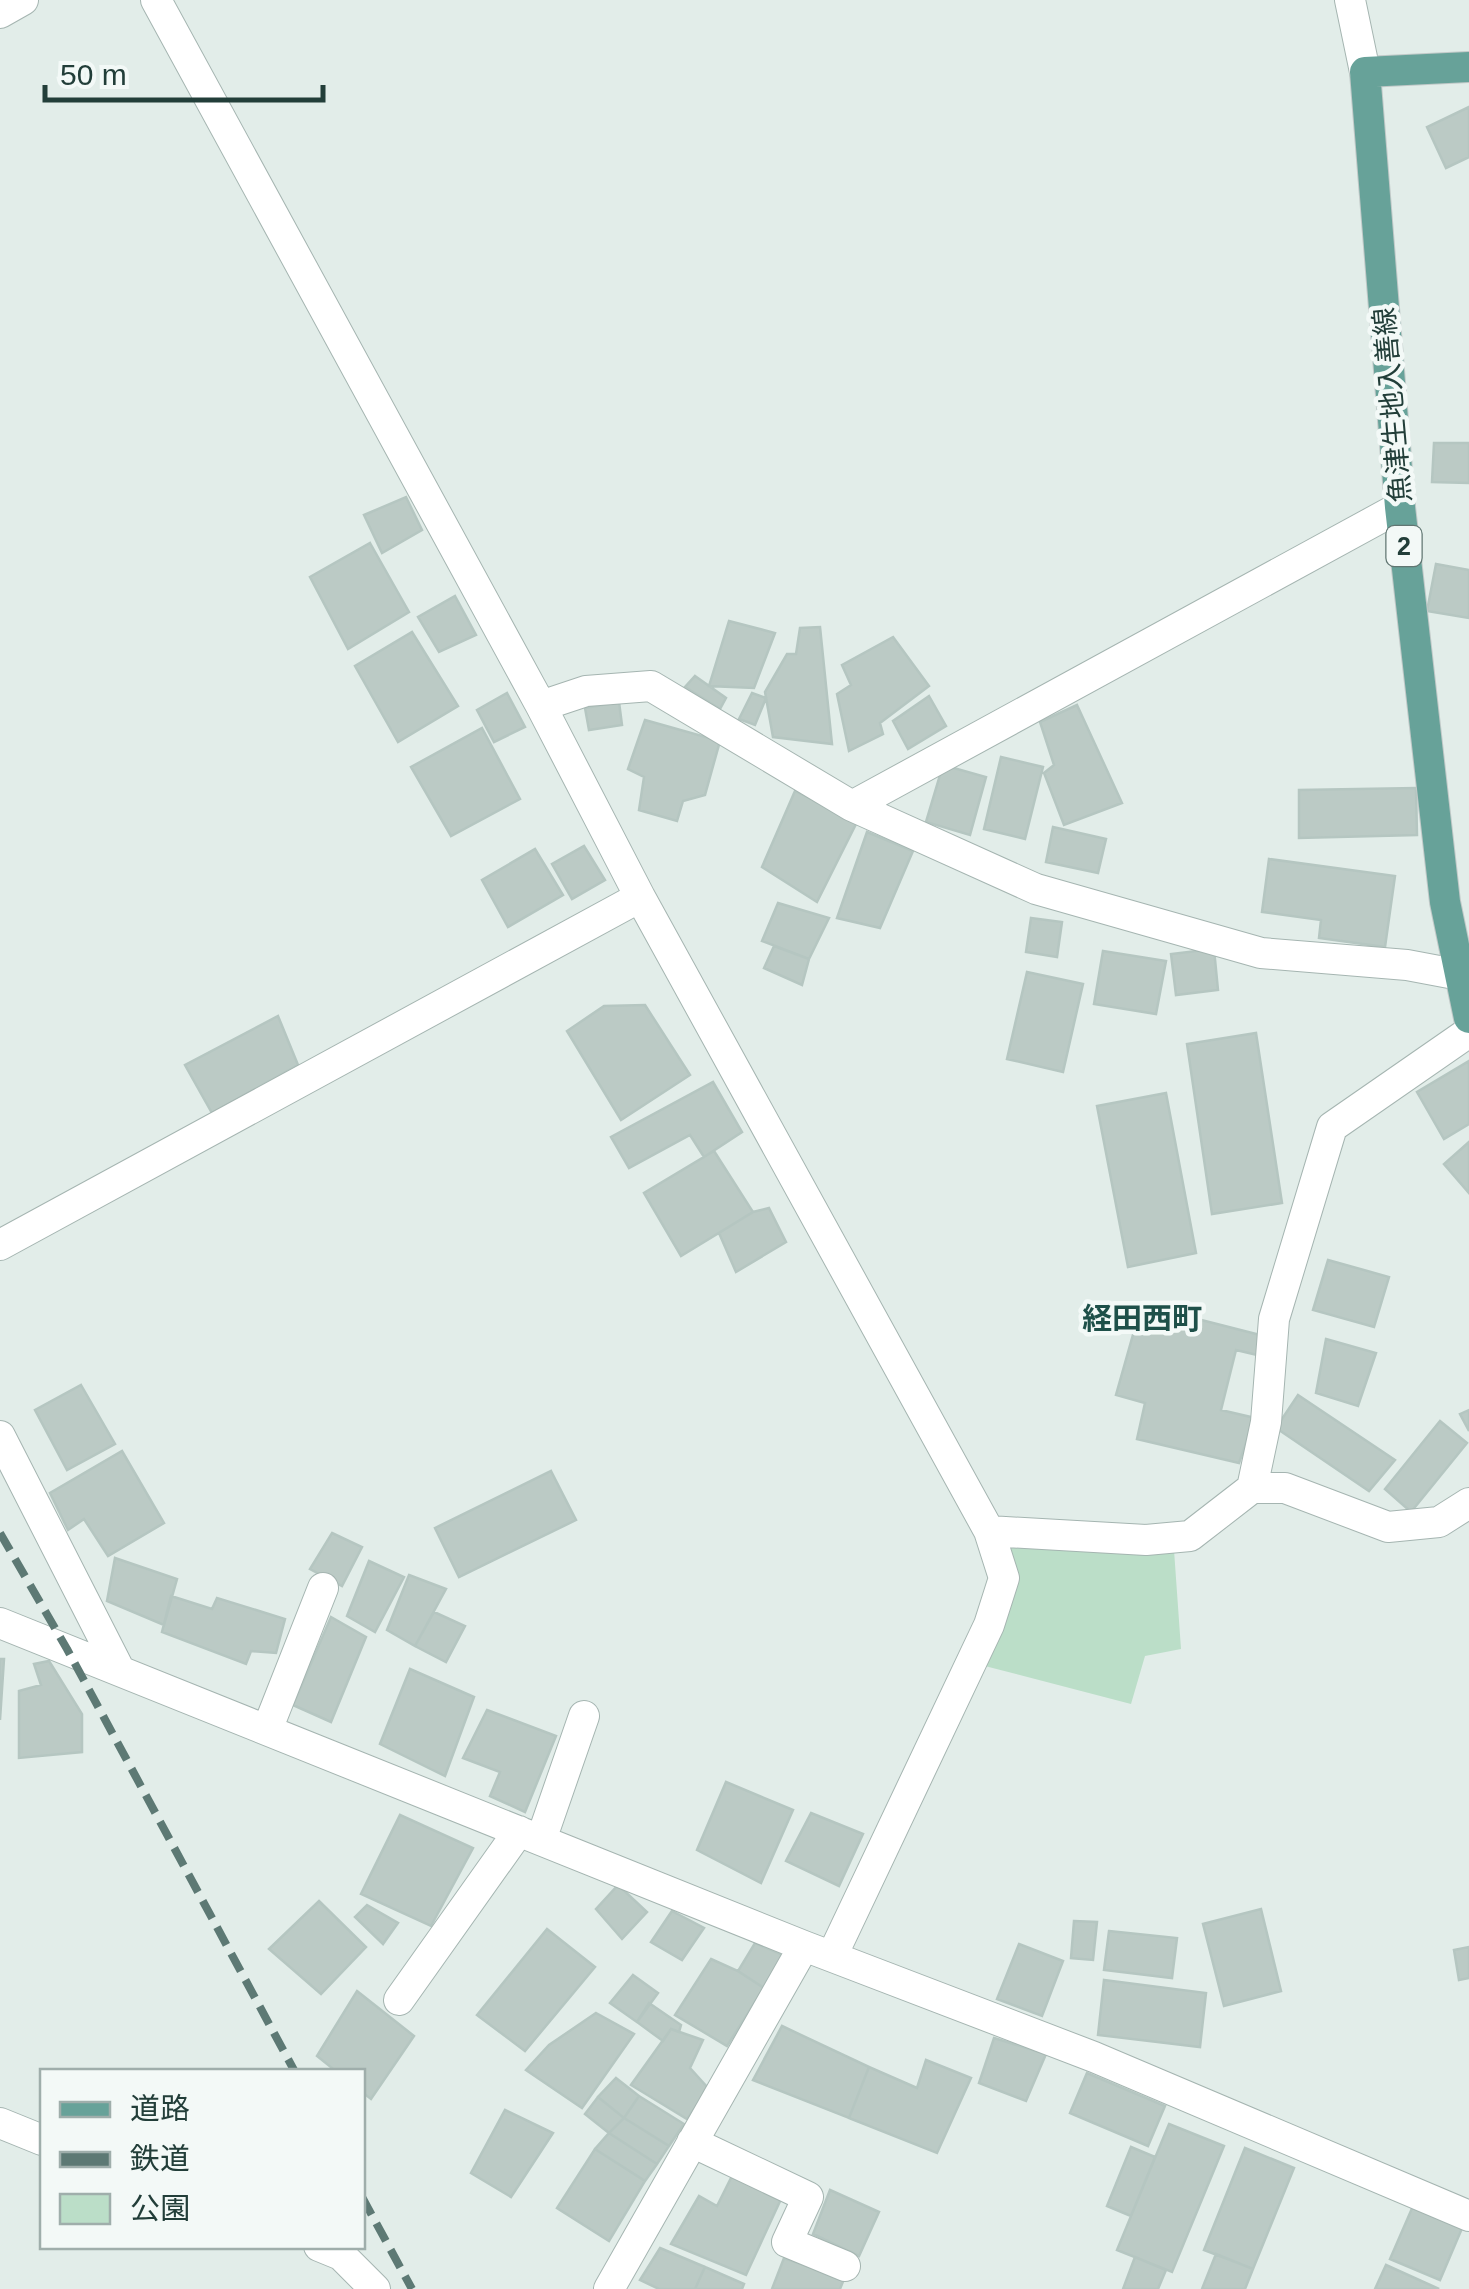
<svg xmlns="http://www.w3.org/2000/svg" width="1469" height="2289" viewBox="0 0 1469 2289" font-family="Helvetica,'Noto Sans JP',sans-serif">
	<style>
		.green { fill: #bbdec8 }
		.building { fill: #bbcac5; stroke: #b5c6c1; stroke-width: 2.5 }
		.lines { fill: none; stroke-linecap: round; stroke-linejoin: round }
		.minor-casing { stroke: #a5b5b1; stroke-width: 32 }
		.major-casing { stroke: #c1c9c8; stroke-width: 32 }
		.minor { stroke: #fff; stroke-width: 30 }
		.major { stroke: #67a299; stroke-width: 30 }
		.rail { stroke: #5d7974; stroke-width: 8; stroke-dasharray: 20 10; stroke-linecap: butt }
		.labels { text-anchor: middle; stroke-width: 9; stroke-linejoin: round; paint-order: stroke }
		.shield { fill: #f3f9f7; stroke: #617672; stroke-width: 2.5 }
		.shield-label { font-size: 25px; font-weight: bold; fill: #223e39 }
		.street-label { font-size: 28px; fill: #223e39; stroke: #f3f9f7 }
		.neighbourhood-label { font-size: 30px; font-weight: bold; fill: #1e5049; stroke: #f3f9f7 }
	</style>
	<rect width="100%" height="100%" fill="#e2ede9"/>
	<path class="green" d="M1010 1540 1174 1550 1181 1649 1145 1656 1131 1704 981 1665 1014 1575Z"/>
	<path class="building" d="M1469 107V157L1446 168 1427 127Z
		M1434 443H1469V483L1432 482Z
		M406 497 422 530 382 553 364 515Z
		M370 543 409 612 348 649 310 577Z
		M1436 564 1469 570V618L1427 611Z
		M455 596 476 635 439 652 418 617Z
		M729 621 775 633 754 688 709 686Z
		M820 627 832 744 773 737 765 692 787 654H796L800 628Z
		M412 632 458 706 398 742 355 666Z
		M893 637 929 686 880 723 883 734 849 751 837 694 851 685 842 665Z
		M695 676 726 698 720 709 685 687Z
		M507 693 525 727 494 742 477 710Z
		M752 693 766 698 755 725 739 719Z
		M929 696 946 726 908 749 893 721Z
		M619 702 622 725 589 730 585 708Z
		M1077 705 1122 803 1064 825 1044 773 1054 765 1040 722Z
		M645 720 720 741 705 795 683 801 677 821 639 810 644 777 628 769Z
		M482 728 520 799 451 836 411 767Z
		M1001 757 1043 767 1025 839 984 829Z
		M943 765 986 777 970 835 926 822Z
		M1416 788 1417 835 1299 838V790Z
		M795 791 857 822 817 902 762 867Z
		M1053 827 1106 839 1098 873 1046 862Z
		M867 832 913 851 880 928 837 918Z
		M584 846 605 880 572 899 552 864Z
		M535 849 563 895 508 927 482 880Z
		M1269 859 1395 876 1385 947 1319 938 1321 920 1262 912Z
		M778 903 829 918 809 959 762 941Z
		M1031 918 1062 922 1057 957 1026 952Z
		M774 946 809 959 802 985 764 968Z
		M1214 949 1218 990 1176 995 1171 954Z
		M1103 951 1166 961 1156 1014 1094 1004Z
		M1027 972 1083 984 1063 1072 1007 1059Z
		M645 1005 690 1075 621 1120 567 1031 604 1006Z
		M278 1016 298 1065 212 1113 185 1065Z
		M1256 1033 1282 1203 1212 1214 1187 1044Z
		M1469 1061V1124L1444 1139 1417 1092Z
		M713 1082 742 1132 704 1157 690 1135 629 1168 611 1137Z
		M1166 1093 1196 1253 1128 1267 1097 1106Z
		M1469 1142V1193L1444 1164Z
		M714 1151 753 1212 681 1256 644 1193Z
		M769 1208 786 1242 736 1272 719 1233 753 1212Z
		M1328 1260 1389 1277 1374 1327 1313 1310Z
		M1170 1312 1260 1335 1257 1355 1236 1350 1221 1410 1255 1418 1239 1463 1137 1439 1145 1403 1116 1395 1136 1324 1167 1327Z
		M1326 1339 1376 1353 1358 1406 1316 1393Z
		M81 1385 115 1444 67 1470 35 1410Z
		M1298 1395 1395 1460 1369 1491 1276 1428Z
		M1469 1410V1431L1460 1414Z
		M1440 1421 1467 1443 1411 1512 1385 1489Z
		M122 1451 164 1523 108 1556 84 1519 68 1530 50 1493Z
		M551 1471 576 1520 459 1577 435 1528Z
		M332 1533 362 1547 342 1586 310 1569Z
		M115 1558 177 1579 164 1625 107 1601Z
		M369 1561 404 1577 375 1632 347 1616Z
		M409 1575 446 1589 415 1646 387 1630Z
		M171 1596 212 1609 217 1598 285 1619 276 1653 251 1651 246 1664 162 1632Z
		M434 1612 465 1626 446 1662 415 1646Z
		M331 1617 366 1637 331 1722 293 1705Z
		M0 1659H4L0 1720Z
		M49 1661 82 1714V1752L19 1758V1691L41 1685 34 1664Z
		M410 1669 474 1697 445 1776 380 1744Z
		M487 1710 556 1736 525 1812 490 1796 500 1772 463 1758Z
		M726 1782 793 1810 761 1883 697 1850Z
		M811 1813 863 1834 839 1886 786 1861Z
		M400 1815 473 1848 431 1926 361 1894Z
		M618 1885 647 1912 622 1939 596 1909Z
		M319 1901 366 1947 321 1994 269 1949Z
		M367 1905 398 1923 383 1944 355 1917Z
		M1261 1909 1281 1991 1224 2006 1203 1924Z
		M672 1911 704 1928 682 1960 651 1942Z
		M1074 1921 1097 1922 1093 1960 1071 1958Z
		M547 1929 595 1967 525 2051 477 2015Z
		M1109 1931 1177 1938 1172 1978 1104 1970Z
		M755 1943 783 1955 764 1988 738 1971Z
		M1019 1944 1063 1961 1042 2016 997 1999Z
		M1469 1947V1978L1459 1980 1454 1950Z
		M711 1959 738 1971 764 1988 727 2046 675 2015Z
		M633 1975 658 1993 637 2022 610 2003Z
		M1104 1980 1206 1993 1200 2047 1098 2035Z
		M357 1991 414 2036 371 2099 362 2092V2072H337L317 2056Z
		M649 2003 681 2025 679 2032 671 2029 663 2041 637 2022Z
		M596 2013 634 2034 582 2108 526 2070 549 2045Z
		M782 2026 869 2067 849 2118 753 2080Z
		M671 2029 703 2040 690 2068 709 2089 687 2119 631 2085Z
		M994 2038 1046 2054 1026 2101 979 2083Z
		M926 2060 971 2078 937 2153 849 2118 869 2067 917 2088Z
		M1087 2073 1165 2106 1148 2146 1070 2113Z
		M616 2078 639 2096 624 2118 598 2097Z
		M639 2096 684 2124 669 2146 624 2118Z
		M598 2097 624 2118 609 2133 585 2114Z
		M505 2110 553 2133 511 2197 471 2173Z
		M624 2118 669 2146 657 2164 609 2133Z
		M1169 2124 1224 2146 1172 2272 1117 2250Z
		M609 2133 657 2164 645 2181 595 2149Z
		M1131 2147 1155 2157 1131 2216 1107 2206Z
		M1245 2148 1294 2168 1253 2269 1204 2250Z
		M595 2149 645 2181 609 2241 557 2208Z
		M733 2174 781 2199 746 2275 671 2244 699 2196 717 2206Z
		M830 2190 879 2212 859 2256 813 2234Z
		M1413 2206 1463 2226 1440 2280 1390 2259Z
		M660 2248 705 2267 695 2289H659L640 2280Z
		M1216 2254 1253 2269 1245 2289H1202Z
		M1135 2257 1166 2270 1158 2289H1123Z
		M784 2258 844 2279 840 2289H772Z
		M1386 2265 1439 2289H1375Z
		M705 2267 744 2284 742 2289H695Z"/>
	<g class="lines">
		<g class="minor-casing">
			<path id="minor" d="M1350 0 1365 72
				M0 13 23 0
				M541 706 586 691 651 686 852 806 1400 507
				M852 806 1036 889 1261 953 1407 965 1460 975
				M640 897 989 1531 1004 1578 989 1625 832 1956
				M0 1245 640 897 541 706 156 0
				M0 1436 119 1669
				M1252 1488H1285L1388 1527 1439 1522 1469 1503
				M989 1531 1146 1540 1190 1536 1252 1488 1266 1422 1274 1319 1332 1127 1469 1032
				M0 1623 804 1946 1094 2057 1469 2216
				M267 1730 323 1588
				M541 1840 584 1716
				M399 2000 519 1831
				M0 2123 42 2140
				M692 2142 808 2197 787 2242 845 2266
				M319 2246 341 2255 375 2289
				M609 2289 804 1946"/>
		</g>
		<g class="major-casing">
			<path id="major" d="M1469 67 1365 72 1400 507 1445 902 1469 1018"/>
		</g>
		<use href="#minor" class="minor"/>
		<use href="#major" class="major"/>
		<path class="rail" d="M0 1533 67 1649 295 2072
			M362 2197 412 2289"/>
	</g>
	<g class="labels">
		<rect class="shield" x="1386.5" y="526" width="35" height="40" rx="8"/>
		<g class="shield-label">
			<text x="1404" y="555">2</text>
		</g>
		<g class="street-label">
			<text transform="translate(1392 405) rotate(-95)" y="10">魚津生地入善線</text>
		</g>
		<g class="neighbourhood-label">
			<text x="1142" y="1329">経田西町</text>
		</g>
	</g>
	<rect x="40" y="2069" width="325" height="180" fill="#f3f9f7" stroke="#9faeab" stroke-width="2.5"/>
	<rect x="60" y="2102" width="50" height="15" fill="#67a299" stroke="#9faeab" stroke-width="2.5"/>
	<text x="130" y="2119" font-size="30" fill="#223e39">道路</text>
	<rect x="60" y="2152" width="50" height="15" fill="#5d7974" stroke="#9faeab" stroke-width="2.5"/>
	<text x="130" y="2169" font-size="30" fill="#223e39">鉄道</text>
	<rect x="60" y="2194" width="50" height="30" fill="#bbdec8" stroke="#9faeab" stroke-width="2.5"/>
	<text x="130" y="2219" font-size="30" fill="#223e39">公園</text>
	<path d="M45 85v15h278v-15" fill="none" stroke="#223e39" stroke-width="5"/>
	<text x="60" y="85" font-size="30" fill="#223e39" stroke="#f3f9f7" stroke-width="8" paint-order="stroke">50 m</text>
</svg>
